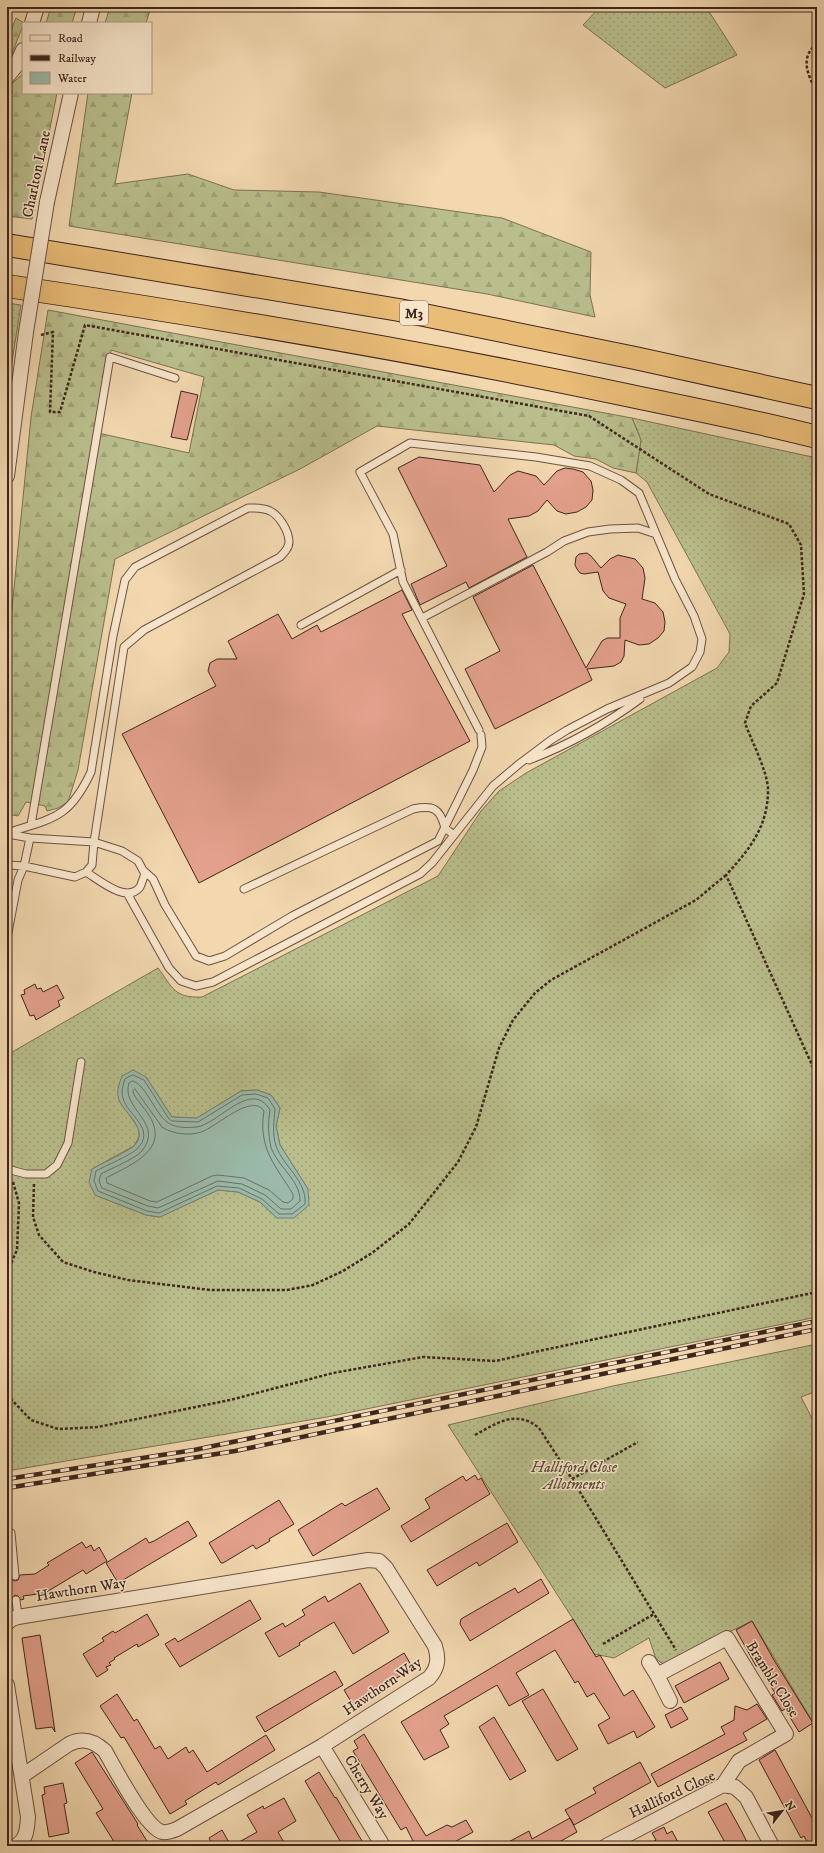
<svg xmlns="http://www.w3.org/2000/svg" width="824" height="1853" viewBox="0 0 824 1853" font-family="'IM FELL DW Pica',serif">
	<style>
		.grass { fill: url(#grass-dots); stroke: #7c7254; fill-rule: evenodd }
		.forest { fill: url(#forest-firs); stroke: #7c7254; fill-rule: evenodd }
		.water { fill: #9bbaaa; stroke: #767f72 }
		.lines { fill: none; stroke-linecap: round; stroke-linejoin: round }
		.shore { stroke: #6d7064; stroke-width: 1 }
		.building { fill: #e3a08c; stroke: #3f261d }
		.service-casing { stroke: #6c5242; stroke-width: 9 }
		.minor-casing { stroke: #6c5242; stroke-width: 16 }
		.motorway-casing { stroke: #3f261d; stroke-width: 24 }
		.path { stroke: #3f261d; stroke-width: 2.5; stroke-dasharray: 3 2; stroke-linecap: butt }
		.service { stroke: #f7e5cb; stroke-width: 7 }
		.minor { stroke: #f7e5cb; stroke-width: 14 }
		.motorway { stroke: #e9bc78; stroke-width: 22 }
		.rail-casing { stroke: #3f261d; stroke-width: 4.5 }
		.rail { stroke: #f7e5cb; stroke-width: 3; stroke-dasharray: 9; stroke-linecap: butt }
		.minor-bridge-casing { stroke: #6c5242; stroke-width: 16; stroke-linecap: butt }
		.minor-bridge { stroke: #f7e5cb; stroke-width: 14 }
		.labels { text-anchor: middle; stroke-width: 3; stroke-linejoin: round; paint-order: stroke }
		.shield { fill: #f7e5cb; stroke: #765f51; stroke-width: 1 }
		.shield-label { font-size: 14px; font-weight: bold; fill: #3f261d }
		.street-label { font-size: 15px; fill: #3f261d; stroke: #f7e5cb }
		.park-label { font-size: 15px; font-style: italic; fill: #5e4c39; stroke: #f7e5cb }
	</style>
	<defs>
		<pattern id="grass-dots" width="8" height="8" patternUnits="userSpaceOnUse"><rect width="8" height="8" fill="#b9be8c"/><path d="M2 2h.1M6 6h.1" fill="none" stroke="#a0a378" stroke-width="1.8" stroke-linecap="round"/></pattern>
		<pattern id="forest-firs" width="22" height="20" patternUnits="userSpaceOnUse"><rect width="22" height="20" fill="#b9be8c"/><path d="M5 1l3.5 6h-7zM16 11l3.5 6h-7z" fill="#a0a378"/></pattern>
	</defs>
	<rect width="100%" height="100%" fill="#f2d7af"/>
	<filter id="stains"><feTurbulence type="fractalNoise" baseFrequency=".005" numOctaves="4"/><feColorMatrix values="0 0 0 0 .2 0 0 0 0 .09 0 0 0 0 .02 0 0 0 .5 -.17"/></filter>
	<radialGradient id="worn" r=".72"><stop offset=".6" stop-color="#630" stop-opacity="0"/><stop offset="1" stop-color="#630" stop-opacity=".3"/></radialGradient>
	<path class="grass" d="M600 7H623L632 12 635 7H706L737 55 665 88 583 25Z
		M7 303 21 305 7 393Z
		M632 418 817 458V1317L327 1417 7 1471V1055L158 968C173 988 174 998 202 997L438 876 481 811 499 791 526 773 717 668 729 652 730 634 647 482 636 473 641 440ZM146 1077 172 1117 197 1118 241 1091 257 1090 271 1095 280 1108 276 1126 280 1145 308 1189 277 1218 260 1202 238 1192 218 1190 159 1217 146 1215 95 1195 92 1169 134 1146 139 1137V1129L119 1100Z
		M817 1344V1391L801 1397 817 1428V1729L752 1621 663 1664 656 1659 649 1638 614 1658 594 1654 573 1619 448 1425 613 1386Z"/>
	<path class="forest" d="M51 7H77L72 23H46Z
		M110 7H151L146 23H105Z
		M16 18 24 23 7 66V40Z
		M23 74V93H57L32 219 7 216V88Z
		M88 93H132L115 184 188 174 234 190 319 192 502 218 591 252 590 295 595 317 487 294 69 226Z
		M48 310 632 418 641 440 636 473 613 468 596 459 574 456 554 445 377 426 300 469 115 559 78 770 68 802 58 808 47 811 45 806 26 802 18 816 7 814V659L31 417ZM111 350 204 377 189 453 98 433Z"/>
	<path class="water" d="M133 1070 146 1077 172 1117 197 1118 241 1091 257 1090 271 1095 280 1108 276 1126 280 1145 308 1189 309 1205 294 1218H277L260 1202 238 1192 218 1190 160 1217 146 1215 95 1195 89 1182 92 1169C103 1163 125 1153 134 1146 150 1130 125 1114 119 1100 116 1092 119 1084 122 1076Z"/>
	<g class="lines">
		<path class="shore" d="M133 1075 144 1080 169 1119 172 1121 198 1122 242 1095 256 1094 268 1098 275 1109C274 1121 272 1133 276 1146 283 1166 307 1181 305 1204L292 1214H279L262 1199 239 1188 217 1186 159 1213 147 1211 98 1191 94 1181 96 1171C107 1165 129 1156 137 1149 157 1129 127 1115 123 1098 121 1091 123 1085 125 1079Z
			M133 1081C140 1084 143 1089 148 1096 163 1119 165 1130 196 1127 218 1125 251 1078 270 1110 268 1123 268 1134 271 1147 277 1166 301 1181 300 1201L291 1209H281L265 1195 242 1184 218 1181 158 1208 148 1206 102 1188 99 1181 101 1174C110 1169 134 1159 141 1152 166 1123 120 1109 129 1083Z
			M135 1089 162 1127C171 1134 191 1136 201 1132 215 1128 252 1092 264 1111 258 1148 275 1165 293 1194V1199L288 1203 283 1202 269 1190 244 1178 218 1175 212 1176 157 1202 150 1201 107 1183 106 1178C126 1167 165 1153 153 1123 149 1113 140 1104 134 1095L133 1091Z"/>
	</g>
	<path class="building" d="M181 391 198 395 187 440 171 437Z
		M419 457 480 465 494 492 510 475 518 471 536 476 544 485 557 471 565 468 573 469 583 472 591 481 593 490 592 500 586 507 577 512 566 514 557 511 547 500 538 511 529 516 508 519 527 557 469 588 466 582 420 605 411 584 447 566 398 468Z
		M587 553 591 556 601 568 610 559 618 555 635 559 643 568 645 578 642 599 655 603 663 612 665 622 664 631 658 638 649 644 639 645 625 640 624 656 621 662 614 666 587 669 592 680 495 729 465 669 500 651 473 597 533 565 586 668 602 641 607 638H620V618L626 604 609 598 603 591 598 572 584 574 580 573 577 569 575 565 576 557 579 554Z
		M402 590 412 610 402 614 470 741 199 883 122 734 216 686 208 671 210 663 217 659H237L228 641 278 614 292 639 317 625 321 632Z
		M35 984 37 989 41 988 43 992 57 985 64 998 58 1001 60 1006 36 1020 34 1015 30 1016 21 995 25 994 24 990Z
		M475 1475 478 1480 481 1478 490 1494 411 1542 401 1526 430 1508 425 1499 463 1476 466 1481Z
		M377 1488 390 1509 313 1556 298 1530 342 1503 345 1506Z
		M279 1500 294 1524 269 1539 270 1541 256 1549 253 1545 223 1563H221L209 1543Z
		M188 1521 197 1536 118 1583 106 1563 146 1538 149 1543 154 1541Z
		M507 1523 518 1542 479 1566 477 1562 437 1586 427 1570Z
		M82 1542 86 1548 91 1545 94 1551 99 1547 107 1561 86 1574 83 1570 45 1593 23 1596 24 1599 21 1600 18 1596 15 1595 11 1600 7 1601V1577L10 1576 11 1579 15 1581 18 1580 20 1575 35 1574 49 1565 47 1563Z
		M541 1579 549 1593 470 1641 460 1624 461 1619 515 1588 518 1593Z
		M360 1583 389 1632 353 1654 334 1622 299 1643 300 1645 279 1657 265 1633 283 1623 285 1627 305 1615 302 1610 325 1596 328 1602Z
		M250 1600 261 1619 180 1667 165 1644 175 1638 178 1642Z
		M147 1614 159 1635 138 1647 137 1644 114 1658 115 1659 109 1663 111 1665 106 1667 108 1670 97 1677 83 1654 104 1641 102 1638 113 1631 115 1633Z
		M573 1619 596 1657 600 1655 624 1696 633 1690 655 1727 637 1738 634 1731 608 1744 598 1725 610 1718 594 1693 587 1697 578 1681 575 1683 555 1650 516 1673 529 1695 509 1706 497 1685 444 1716 449 1724 440 1730 449 1747 424 1760 401 1722Z
		M752 1621 774 1660 813 1723 799 1732 785 1709 782 1711 772 1695 775 1693 758 1666H756L736 1630Z
		M40 1635 50 1697 55 1732 52 1727 36 1729 31 1699 22 1638Z
		M404 1653 413 1668 353 1705 344 1690Z
		M720 1662 729 1679 684 1703 675 1686Z
		M335 1671 343 1685 265 1732 256 1717Z
		M543 1689 578 1749 557 1761 522 1701Z
		M117 1694 134 1721 137 1719 155 1749 160 1746 168 1759 186 1747 189 1753 193 1750 207 1772 266 1735 275 1750 218 1785 216 1782 185 1801 187 1804 170 1814 124 1737 121 1738 100 1706Z
		M757 1704 767 1719 743 1733 747 1740 658 1787 651 1774 725 1734 721 1727 734 1720 735 1706 747 1710Z
		M681 1707 688 1719 671 1728 665 1715Z
		M494 1717 526 1771 510 1780 479 1727Z
		M364 1734 426 1836 447 1825 452 1827 466 1820 473 1832 447 1846H408L414 1843 406 1827 401 1830 353 1751 358 1748 354 1741Z
		M775 1750 817 1827V1846H809L804 1836 801 1838 759 1760Z
		M92 1752 138 1824 137 1825 150 1846H114L113 1840 96 1813 103 1809 75 1763Z
		M640 1762 651 1782 574 1825 565 1810 596 1793 593 1788Z
		M319 1772 335 1798 336 1797 365 1846H343L305 1781Z
		M63 1783 67 1803 64 1804 69 1833 49 1837 42 1795 45 1794 44 1787Z
		M284 1798 296 1821 278 1832 286 1846H232L257 1832 247 1815 263 1806 264 1809Z
		M726 1803 741 1830 749 1846H727L708 1812Z
		M570 1818 577 1832 552 1846H501L529 1831 532 1839Z
		M664 1827 667 1834 672 1831 680 1846H645L656 1840 652 1833Z
		M222 1830 231 1846H213L209 1838Z"/>
	<g class="lines">
		<g class="service-casing">
			<path id="service" d="M422 618 547 552 564 541 588 532 610 529 638 528 656 534
				M301 625 401 570
				M529 760C568 745 606 724 640 699
				M31 825 110 357 175 378
				M7 833C53 818 69 819 91 772L113 636 125 580 135 567 248 508C256 508 263 507 270 511 279 515 289 531 289 542 289 548 284 553 280 557L144 630 124 647 94 842 92 865 86 872
				M7 865 24 866 75 877 86 872C99 880 127 904 140 887 142 883 143 878 145 874L138 861 122 851 94 842 30 838 8 834
				M143 870 153 879 165 905 196 956 209 961 225 956 292 916 438 841 473 770 482 747 481 735
				M244 889 413 809C433 805 440 808 445 828L454 835
				M127 893 169 968 181 981 196 986 213 982 420 874 432 863 493 786 519 764 551 740 567 730 607 709 669 683 692 667 700 652 702 639 694 616 675 579 639 493 621 480 590 466 536 457 410 443 360 472 393 534 403 582 479 730
				M7 938 18 880 24 866 30 838
				M7 1169 26 1174H46L57 1165 68 1143 81 1062
				M11 1533 15 1576
				M16 1600 18 1617"/>
		</g>
		<g class="minor-casing">
			<path id="minor" d="M32 23 37 7
				M89 23 93 7
				M7 77 16 66 23 50
				M47 202 71 93
				M7 476 26 332
				M7 1623 12 1619 18 1617 368 1560 379 1561 386 1568 435 1646C439 1659 438 1668 429 1678L322 1746 177 1829C172 1831 167 1833 162 1832 146 1828 114 1767 105 1751 94 1741 83 1737 69 1744L22 1776
				M649 1662 657 1675
				M7 1685 28 1817C27 1829 27 1839 16 1846
				M670 1701 657 1675 727 1638 786 1734 739 1761 723 1785
				M322 1746 383 1846
				M606 1846 723 1785 735 1787 746 1797 772 1846"/>
		</g>
		<g class="motorway-casing">
			<path id="motorway" d="M7 245 399 310 635 358 817 398
				M7 286C216 317 424 352 631 396 693 409 755 421 817 437"/>
		</g>
		<path class="path" d="M817 44C799 57 808 76 817 92
			M7 95 12 91
			M41 335 53 332 50 412H60L85 325 589 416 709 494 789 524 801 545 804 594 777 683 751 706 745 723C751 740 768 772 768 790 768 827 749 850 726 875L817 1076
			M34 1184 33 1217 39 1235 63 1262 94 1272 128 1280 210 1290H287L313 1285 343 1271 372 1253 409 1224 436 1190 458 1162 476 1127 499 1048 513 1020 535 993 551 980 696 900 726 875
			M7 1272 17 1250 19 1203 13 1182
			M7 1395 31 1420 58 1429 98 1427 230 1400 333 1373 423 1357 496 1361 539 1351 817 1292
			M475 1435C497 1423 516 1409 539 1428L572 1479 676 1650
			M572 1479 638 1442
			M603 1644 654 1614"/>
		<use href="#service" class="service"/>
		<use href="#minor" class="minor"/>
		<use href="#motorway" class="motorway"/>
		<g class="rail-casing">
			<path id="rail" d="M7 1479 194 1450 817 1321
				M7 1488 235 1451 817 1329"/>
		</g>
		<use href="#rail" class="rail"/>
		<g class="minor-bridge-casing">
			<path id="minor-bridge" d="M26 332 47 202"/>
		</g>
		<use href="#minor-bridge" class="minor-bridge"/>
	</g>
	<g class="labels">
		<rect class="shield" x="400" y="301" width="28" height="24" rx="3"/>
		<g class="shield-label">
			<text x="414" y="318">M3</text>
		</g>
		<g class="street-label">
			<text transform="translate(36 174) rotate(-78)" y="5">Charlton Lane</text>
			<text transform="translate(81 1589) rotate(-9)" y="5">Hawthorn Way</text>
			<text transform="translate(773 1679) rotate(58)" y="5">Bramble Close</text>
			<text transform="translate(382 1686) rotate(-34)" y="5">Hawthorn Way</text>
			<text transform="translate(367 1787) rotate(59)" y="5">Cherry Way</text>
			<text transform="translate(672 1794) rotate(-25)" y="5">Halliford Close</text>
		</g>
		<g class="park-label">
			<text x="574" y="1472">Halliford Close<tspan x="574" dy="17">Allotments</tspan></text>
		</g>
	</g>
	<rect width="824" height="1853" fill="none" stroke="#f2d7af" stroke-width="24"/>
	<rect x="8" y="8" width="808" height="1837" fill="none" stroke="#3f261d" stroke-width="2"/>
	<rect x="12" y="12" width="800" height="1829" fill="none" stroke="#3f261d"/>
	<rect x="22" y="22" width="130" height="72" fill="#f7e5cb" stroke="#ad9985"/>
	<rect x="30" y="35" width="20" height="6" fill="#f7e5cb" stroke="#ad9985"/>
	<text x="58" y="42" font-size="12" fill="#3f261d">Road</text>
	<rect x="30" y="55" width="20" height="6" fill="#3f261d" stroke="#ad9985"/>
	<text x="58" y="62" font-size="12" fill="#3f261d">Railway</text>
	<rect x="30" y="72" width="20" height="12" fill="#9bbaaa" stroke="#ad9985"/>
	<text x="58" y="82" font-size="12" fill="#3f261d">Water</text>
	<g transform="translate(782 1811) rotate(59)" stroke="#f7e5cb" stroke-width="3" paint-order="stroke">
	<path d="M0-3L7 15L0 10L-7 15Z" fill="#3f261d"/>
	<text y="-6" font-size="11" font-weight="bold" text-anchor="middle" fill="#3f261d">N</text>
	</g>
	<rect width="100%" height="100%" filter="url(#stains)"/>
	<rect width="100%" height="100%" fill="url(#worn)"/>
</svg>
